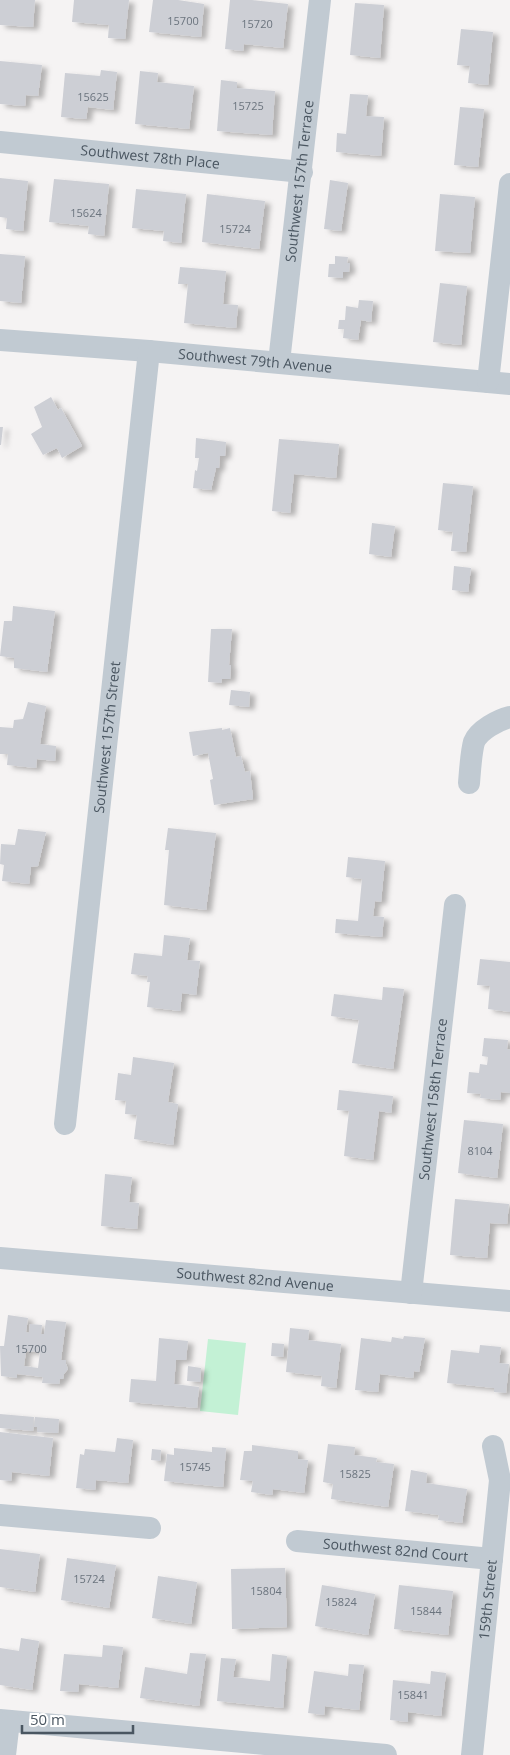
<svg xmlns="http://www.w3.org/2000/svg" width="510" height="1755" viewBox="0 0 510 1755" font-family="'Open Sans',sans-serif">
	<style>
		.green { fill: #c3f1d5 }
		.building { fill: #cdcfd5; fill-rule: evenodd; filter: url(#shadow) }
		.lines { fill: none; stroke-linecap: round; stroke-linejoin: round }
		.minor { stroke: #c1cad2; stroke-width: 22 }
		.labels { text-anchor: middle; stroke-width: 4; stroke-linejoin: round; paint-order: stroke }
		.number-label { font-size: 11px; fill: #6b747e }
		.street-label { font-size: 14px; fill: #4a5661; stroke: #fff }
	</style>
	<defs>
		<filter id="shadow"><feDropShadow dx="5.5" dy="3" stdDeviation="2.5" flood-color="#0004"/></filter>
	</defs>
	<rect width="100%" height="100%" fill="#f5f3f3"/>
	<path class="green" d="M208 1339 246 1343 238 1415 200 1411Z"/>
	<path class="building" d="M0 0H35L33 27 0 25Z
		M74 0H129L125 39 108 38 109 25 72 22Z
		M153 0H178L204 4 201 37 149 32Z
		M230 0H252L288 4 283 48 244 44 243 51 225 49Z
		M355 3 384 5 380 58 350 55Z
		M461 29 493 32 488 85 468 83 470 66 457 65Z
		M0 61 42 65 38 96 26 95 25 106 0 104Z
		M101 70 117 72 113 110 88 107 86 119 61 117 65 73 100 76Z
		M140 71 158 73 157 82 194 86 189 129 135 124Z
		M221 80 237 82V88L275 91 272 135 217 131Z
		M350 94 368 95 366 116 384 117 381 156 336 152 337 133 346 134Z
		M460 107 484 109 478 167 454 165Z
		M0 178 28 181 23 231 6 229 7 218 0 217Z
		M54 179 109 184 104 236 88 234 89 226 49 222Z
		M330 180 348 183 341 231 324 229Z
		M136 189 186 194 181 243 163 241 164 231 132 228Z
		M207 194 265 201 259 249 202 242Z
		M440 194 475 197 470 253 435 251Z
		M0 254 25 256 21 303 0 301Z
		M335 256 348 257 347 263H350L349 272H343V278L328 277 329 264H335Z
		M180 267 226 271 223 304 238 305 236 328 184 323 188 284H178Z
		M440 283 467 286 461 345 433 342Z
		M359 300 373 301 371 322 361 320 358 340 343 338 344 329H338L339 320H345L346 306 358 308Z
		M51 397 58 410 61 408 82 446 62 458 57 448 43 455 31 434 42 427 34 407Z
		M0 427H3L1 445H0Z
		M196 438 226 442 225 456H220L219 468H216L211 490 193 488 195 470 197 471 199 458H195Z
		M279 439 339 444 336 478 294 474 290 513 272 511Z
		M443 483 473 486 466 552 451 551 453 532 438 530Z
		M372 523 395 526 391 557 369 554Z
		M454 566 471 568 468 592 452 590Z
		M13 606 55 611 47 672 14 668V658L0 656 4 621H12Z
		M211 629H232L229 665H231L230 679H222L221 683 208 682Z
		M231 690 250 692 249 707 229 705Z
		M28 702 46 706 40 744 56 746 55 761 37 759 36 768 7 765 8 754H0V727L13 728 14 720 23 719Z
		M222 728V730L230 728 236 757 241 756 245 772 250 771 253 799 214 805 210 780 213 779 208 753 193 756 189 732Z
		M168 828 216 833 206 910 164 905 169 850H165Z
		M18 829 46 832 38 866 31 867 29 884 2 881 4 865 0 864 1 844 15 845Z
		M348 857 385 861 381 902 375 901 373 916 384 917 382 937 335 933 336 919 358 921 362 879 346 877Z
		M164 935 190 938 187 960 200 961 196 995 182 993 180 1011 147 1007 150 982H147L148 976 131 974 134 953 162 956Z
		M480 959 510 962V1012L488 1009 490 986 477 985Z
		M383 987 404 989 393 1069 352 1063 359 1020 331 1016 334 994 382 1000Z
		M484 1038 508 1040 507 1049 510 1050V1093L501 1092 500 1100 480 1098 481 1094 467 1093 469 1072 479 1073 480 1064 487 1065 488 1057 482 1056Z
		M133 1057 174 1063 168 1102 178 1104 173 1145 134 1139 137 1115 125 1114 126 1101 115 1100 118 1073 131 1075Z
		M339 1090 393 1096 391 1113 379 1111 373 1160 344 1156 349 1111 337 1110Z
		M464 1120 503 1124 497 1178 458 1173Z
		M105 1174 132 1177 129 1202 139 1203 137 1229 101 1226Z
		M455 1199 509 1204 507 1224 490 1223 487 1258 450 1255Z
		M8 1315 28 1318 26 1332 29 1333 30 1324 42 1325 41 1334H44L46 1320 66 1322 61 1360H66V1364L68 1369 64 1374 63 1379H60L59 1384 42 1383 43 1377 17 1374V1378L1 1376 0 1346H4ZM26 1351 40 1352 38 1368 24 1366Z
		M290 1328 309 1330 308 1340 341 1344 336 1388 321 1386 322 1376 286 1372Z
		M404 1336 425 1338 419 1372 414 1371 413 1378 380 1374 378 1392 355 1390 361 1338 391 1342 392 1337 403 1339Z
		M159 1338 188 1341 186 1360H176L174 1384 199 1387 197 1408 129 1402 131 1379 156 1381Z
		M272 1343 284 1344 283 1357 271 1356Z
		M480 1345 501 1347 499 1363 509 1364 506 1393 494 1392V1388L447 1383 451 1350 479 1353Z
		M188 1366 201 1368 200 1382 187 1381Z
		M0 1414 34 1417 33 1431 0 1428Z
		M35 1417 59 1419 58 1433 37 1432V1427H34Z
		M0 1432 53 1438 49 1476 12 1472 11 1481 0 1480Z
		M117 1438 133 1440 128 1483 96 1480 95 1490 76 1488 80 1454 84 1455 85 1449 115 1452Z
		M328 1444 355 1447 354 1455 377 1458 376 1462 394 1464 388 1507 331 1499 333 1484 323 1482Z
		M252 1445 298 1451V1459L308 1460 304 1493 273 1489 272 1495 251 1492 253 1481 240 1480 244 1451H252Z
		M212 1447 226 1448 223 1487 164 1481 167 1454 174 1455V1448L212 1452Z
		M152 1449 161 1450 160 1461 151 1460Z
		M411 1470 427 1473 426 1483 467 1489 462 1523 438 1520 439 1515 405 1511Z
		M0 1549 40 1554 35 1592 0 1587Z
		M67 1558 116 1565 109 1608 61 1600Z
		M285 1568 287 1627 232 1629 231 1569Z
		M158 1576 197 1582 191 1624 152 1618Z
		M322 1585 375 1594 368 1635 315 1626Z
		M399 1585 453 1591 448 1635 394 1629Z
		M21 1638 39 1641 32 1690 0 1685V1648L19 1651Z
		M103 1645 123 1647 118 1688 79 1684 78 1692 60 1691 64 1654 102 1657Z
		M190 1653 206 1654 199 1706 140 1698 145 1667 187 1674Z
		M272 1654 287 1656 283 1708 217 1701 221 1658 236 1659 233 1677 270 1681Z
		M349 1664 364 1665 359 1710 325 1706 324 1715 308 1713 314 1671 348 1676Z
		M431 1671 446 1673 441 1716 408 1712V1722L390 1720 393 1680 430 1684Z"/>
	<g class="lines">
		<g class="minor">
			<path id="s1" d="M0 142 302 172"/>
			<path id="s2" d="M0 340 149 351 510 384"/>
			<path id="s3" d="M279 362 320 0"/>
			<path d="M488 382 510 184"/>
			<path d="M469 783C470 771 471 753 474 742 479 730 498 720 510 717"/>
			<path id="s4" d="M65 1124 149 351"/>
			<path id="s5" d="M0 1258 510 1301"/>
			<path id="s6" d="M411 1293 455 905"/>
			<path d="M0 1515 150 1528"/>
			<path id="s7" d="M297 1541 492 1559"/>
			<path d="M0 1720 386 1755"/>
			<path d="M5 1755 9 1721"/>
			<path id="s8" d="M472 1755 500 1480 493 1446"/>
		</g>
	</g>
	<g class="labels">
		<g class="number-label">
			<text x="183" y="25">15700</text>
			<text x="257" y="28">15720</text>
			<text x="93" y="101">15625</text>
			<text x="248" y="110">15725</text>
			<text x="86" y="217">15624</text>
			<text x="235" y="233">15724</text>
			<text x="480" y="1155">8104</text>
			<text x="31" y="1353">15700</text>
			<text x="195" y="1471">15745</text>
			<text x="355" y="1478">15825</text>
			<text x="89" y="1583">15724</text>
			<text x="266" y="1595">15804</text>
			<text x="341" y="1606">15824</text>
			<text x="426" y="1615">15844</text>
			<text x="413" y="1699">15841</text>
		</g>
		<g class="street-label">
			<text dy="5" stroke="none"><textPath href="#s1" startOffset="151">Southwest 78th Place</textPath></text>
			<text dy="5" stroke="none"><textPath href="#s3" startOffset="182">Southwest 157th Terrace</textPath></text>
			<text dy="5" stroke="none"><textPath href="#s2" startOffset="256">Southwest 79th Avenue</textPath></text>
			<text dy="5" stroke="none"><textPath href="#s4" startOffset="389">Southwest 157th Street</textPath></text>
			<text dy="5" stroke="none"><textPath href="#s6" startOffset="195">Southwest 158th Terrace</textPath></text>
			<text dy="5" stroke="none"><textPath href="#s5" startOffset="256">Southwest 82nd Avenue</textPath></text>
			<text dy="5" stroke="none"><textPath href="#s7" startOffset="99">Southwest 82nd Court</textPath></text>
			<text dy="5" stroke="none"><textPath href="#s8" startOffset="156">159th Street</textPath></text>
		</g>
	</g>
	<path d="M22 1725v8h111v-8" fill="none" stroke="#4a5661" stroke-width="2.5"/>
	<text x="30" y="1725" font-size="15" fill="#4a5661" stroke="#ffffff" stroke-width="4" paint-order="stroke">50 m</text>
</svg>
